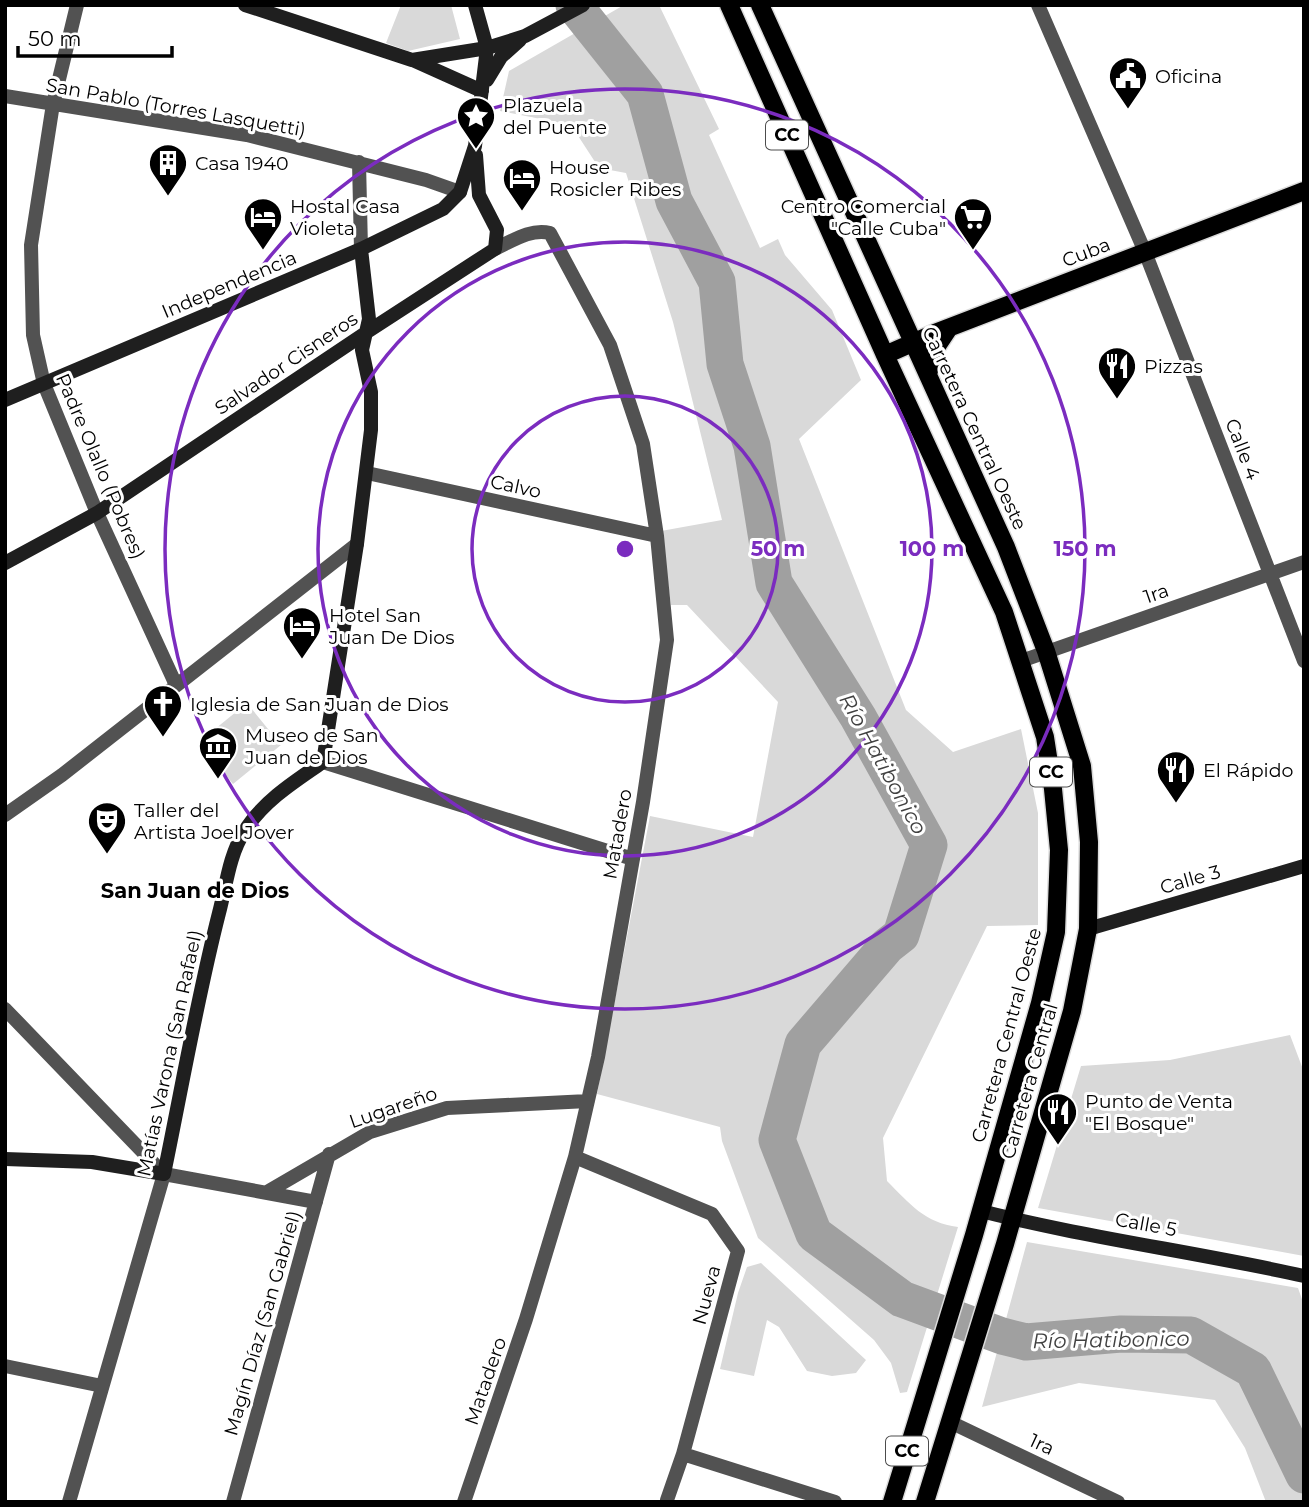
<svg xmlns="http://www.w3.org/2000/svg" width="1309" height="1507" viewBox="0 0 1309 1507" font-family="Montserrat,sans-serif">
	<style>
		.green { fill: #d9d9d9 }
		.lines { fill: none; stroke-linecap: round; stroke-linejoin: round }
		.river { stroke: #a0a0a0; stroke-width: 37 }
		.primary-casing { stroke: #dbdbdb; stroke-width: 21 }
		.street { stroke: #525252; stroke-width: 14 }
		.secondary { stroke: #1f1f1f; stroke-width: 14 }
		.primary { stroke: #000; stroke-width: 18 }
		.ring { fill: none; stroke: #7b2cbf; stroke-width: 3.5 }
		.labels { text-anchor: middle; stroke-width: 6; stroke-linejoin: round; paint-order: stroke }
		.shield { fill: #fff; stroke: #4c4c4c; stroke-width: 2 }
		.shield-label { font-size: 18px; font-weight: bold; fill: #000 }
		.poi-label { font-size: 19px; fill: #000; stroke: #fff; text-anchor: start }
		.street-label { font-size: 19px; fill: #000; stroke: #fff }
		.water-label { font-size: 21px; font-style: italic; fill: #414141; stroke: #fff }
		.neighbourhood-label { font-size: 21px; font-weight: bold; fill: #000; stroke: #fff }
		.centre { fill: #7b2cbf; stroke: #fff; stroke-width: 3.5 }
		.ring-label { font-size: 21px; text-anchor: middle; font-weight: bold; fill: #7b2cbf; stroke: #fff; stroke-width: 6; stroke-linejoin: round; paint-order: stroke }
	</style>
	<rect width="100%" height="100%" fill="#fff"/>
	<path class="green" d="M401 5H451L460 39 408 51 386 43Z
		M624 5H659L719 129 709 135 760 248 778 239 785 255 832 310 861 380 799 439 906 710 953 752 1021 729 1038 813V925L987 926 883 1138 887 1181C910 1204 925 1223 958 1227L907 1392 900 1393 891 1363 874 1340 758 1238 722 1141 720 1127 597 1094 650 816 753 837 778 702 687 605H671L661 531 722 520 673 322 626 173 599 168 571 125 500 111 509 71Z
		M247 703 281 745 233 784 199 742Z
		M1290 1035 1304 1072V1256L1038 1208 1081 1066 1170 1060Z
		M1027 1242 1298 1288 1304 1305V1502H1266L1245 1448 1215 1400 1079 1383 982 1407Z
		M761 1263 866 1360 856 1373 832 1376 807 1371 779 1327 767 1320 754 1376 720 1369 738 1293 747 1267Z"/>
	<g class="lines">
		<path class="river" d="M574 5 645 94 674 201 717 282 725 364 752 446 774 583 858 717 929 845 901 935 887 946 803 1044 777 1140 814 1234 902 1299 1002 1336 1026 1342 1121 1334 1191 1335 1253 1370 1304 1475"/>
		<g class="primary-casing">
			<path id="primary" d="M729 5 885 355 1004 612 1045 737 1053 789 1059 850 1056 932 1040 1003 974 1235 892 1502
				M760 5 1006 547 1046 651 1082 766 1089 842 1088 929 1072 1011 1005 1244 925 1502
				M885 355 935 333 1304 191
				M928 375 933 352 949 328"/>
		</g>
		<path class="street" d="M77 5 53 104 31 245 33 335 44 384 97 513 176 685
			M1038 5 1145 252 1304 661
			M5 96 247 135 426 180 460 192
			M359 162 361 249
			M367 473 657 536
			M1021 661 1304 562
			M323 762 633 859
			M5 815 62 775 357 544
			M5 1009 164 1174
			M575 1157 712 1214 738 1251 683 1454 667 1500
			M164 1174 316 1202
			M267 1192 370 1132 447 1108 588 1101
			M5 1366 102 1386
			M950 1422 1118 1502
			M683 1454 835 1502
			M69 1502 164 1174
			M233 1502 329 1154
			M464 1502 526 1319 575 1157 598 1057 643 802 667 640 657 536 643 444 610 345 550 233C531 228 512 241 495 249"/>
		<path class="secondary" d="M245 5 412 60 487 48 525 36 583 5
			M413 60 482 91
			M487 80 501 57 520 40
			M5 400 361 249 443 209 460 192 475 146 487 48 475 5
			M5 563 97 513 367 332 495 249 497 230 479 195 476 155
			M1088 929 1304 866
			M5 1159 92 1162 164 1174C182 1087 197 999 219 913 226 887 229 855 244 832 262 802 295 781 323 762L357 544 371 430V392L362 350 369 319 361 249
			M981 1211C1087 1238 1197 1252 1304 1276"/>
		<use href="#primary" class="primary"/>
	</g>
	<g class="ring">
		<circle cx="625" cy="549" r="153"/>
		<circle cx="625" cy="549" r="307"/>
		<circle cx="625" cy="549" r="460"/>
	</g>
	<defs>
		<g id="civic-pin" transform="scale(2.0125)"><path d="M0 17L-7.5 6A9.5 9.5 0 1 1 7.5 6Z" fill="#000" stroke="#fff"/><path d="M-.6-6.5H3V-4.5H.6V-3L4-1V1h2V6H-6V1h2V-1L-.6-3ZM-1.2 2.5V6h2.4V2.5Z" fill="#fff"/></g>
		<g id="sight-pin" transform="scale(2.0125)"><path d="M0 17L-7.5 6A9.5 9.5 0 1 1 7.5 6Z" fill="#000" stroke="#fff"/><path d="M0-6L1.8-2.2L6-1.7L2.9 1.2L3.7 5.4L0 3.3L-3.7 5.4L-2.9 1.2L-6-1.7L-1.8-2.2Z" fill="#fff"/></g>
		<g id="building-pin" transform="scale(2.0125)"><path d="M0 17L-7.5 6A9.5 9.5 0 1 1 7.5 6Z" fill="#000" stroke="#fff"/><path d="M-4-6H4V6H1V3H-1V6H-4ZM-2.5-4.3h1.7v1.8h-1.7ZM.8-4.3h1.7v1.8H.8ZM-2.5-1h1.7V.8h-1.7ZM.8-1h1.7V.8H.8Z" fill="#fff"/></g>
		<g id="hotel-pin" transform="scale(2.0125)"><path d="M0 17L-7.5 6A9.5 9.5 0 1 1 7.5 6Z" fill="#000" stroke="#fff"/><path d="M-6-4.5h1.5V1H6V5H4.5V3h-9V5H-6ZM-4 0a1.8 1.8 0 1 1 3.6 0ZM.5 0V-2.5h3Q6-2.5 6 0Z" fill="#fff"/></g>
		<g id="supermarket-pin" transform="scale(2.0125)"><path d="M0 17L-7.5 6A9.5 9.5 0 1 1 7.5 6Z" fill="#000" stroke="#fff"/><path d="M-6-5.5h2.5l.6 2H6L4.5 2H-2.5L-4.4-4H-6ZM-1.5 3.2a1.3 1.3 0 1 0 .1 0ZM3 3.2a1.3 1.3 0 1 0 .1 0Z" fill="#fff"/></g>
		<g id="restaurant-pin" transform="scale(2.0125)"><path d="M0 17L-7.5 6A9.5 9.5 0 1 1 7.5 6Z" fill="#000" stroke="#fff"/><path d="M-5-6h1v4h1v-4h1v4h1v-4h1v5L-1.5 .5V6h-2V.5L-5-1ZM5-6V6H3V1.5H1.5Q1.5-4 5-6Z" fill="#fff"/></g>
		<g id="church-pin" transform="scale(2.0125)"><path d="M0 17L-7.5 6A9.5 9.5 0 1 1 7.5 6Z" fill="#000" stroke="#fff"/><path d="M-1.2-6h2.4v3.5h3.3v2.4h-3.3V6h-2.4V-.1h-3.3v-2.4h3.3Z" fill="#fff"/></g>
		<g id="museum-pin" transform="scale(2.0125)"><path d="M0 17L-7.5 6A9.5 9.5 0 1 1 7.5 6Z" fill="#000" stroke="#fff"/><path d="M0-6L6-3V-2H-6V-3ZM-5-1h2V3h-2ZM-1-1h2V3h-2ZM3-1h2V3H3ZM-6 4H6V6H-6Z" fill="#fff"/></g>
		<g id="theatre-pin" transform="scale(2.0125)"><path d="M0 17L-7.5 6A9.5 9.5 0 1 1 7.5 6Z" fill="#000" stroke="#fff"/><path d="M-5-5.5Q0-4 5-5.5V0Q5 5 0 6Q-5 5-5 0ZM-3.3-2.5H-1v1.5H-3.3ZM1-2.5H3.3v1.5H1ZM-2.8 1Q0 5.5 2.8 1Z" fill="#fff"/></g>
	</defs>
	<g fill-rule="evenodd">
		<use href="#civic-pin" x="1128" y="76"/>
		<use href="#sight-pin" x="476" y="116"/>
		<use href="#building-pin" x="168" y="163"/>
		<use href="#hotel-pin" x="522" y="178"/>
		<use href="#hotel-pin" x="263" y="217"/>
		<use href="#supermarket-pin" x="973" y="217"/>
		<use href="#restaurant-pin" x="1117" y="366"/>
		<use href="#hotel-pin" x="302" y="626"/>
		<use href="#church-pin" x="163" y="704"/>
		<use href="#museum-pin" x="218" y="746"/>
		<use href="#restaurant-pin" x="1176" y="770"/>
		<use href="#theatre-pin" x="107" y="821"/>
		<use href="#restaurant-pin" x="1058" y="1112"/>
	</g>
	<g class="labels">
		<g class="shield">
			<rect x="766" y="120.5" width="42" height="29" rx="5"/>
			<rect x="1030" y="757.5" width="42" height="29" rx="5"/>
			<rect x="886" y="1436.5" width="42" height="29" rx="5"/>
		</g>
		<g class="shield-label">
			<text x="787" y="141">CC</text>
			<text x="1051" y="778">CC</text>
			<text x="907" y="1457">CC</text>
		</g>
		<g class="poi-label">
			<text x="1155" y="83">Oficina</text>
			<text x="503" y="112">Plazuela<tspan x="503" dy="22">del Puente</tspan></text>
			<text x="195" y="170">Casa 1940</text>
			<text x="549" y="174">House<tspan x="549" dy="22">Rosicler Ribes</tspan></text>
			<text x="290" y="213">Hostal Casa<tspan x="290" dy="22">Violeta</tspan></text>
			<text x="946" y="213" text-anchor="end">Centro Comercial<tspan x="946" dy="22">"Calle Cuba"</tspan></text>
			<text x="1144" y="373">Pizzas</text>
			<text x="329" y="622">Hotel San<tspan x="329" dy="22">Juan De Dios</tspan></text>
			<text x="190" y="711">Iglesia de San Juan de Dios</text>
			<text x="245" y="742">Museo de San<tspan x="245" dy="22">Juan de Dios</tspan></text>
			<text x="1203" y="777">El Rápido</text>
			<text x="134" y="817">Taller del<tspan x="134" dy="22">Artista Joel Jover</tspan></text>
			<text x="1085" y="1108">Punto de Venta<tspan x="1085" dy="22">"El Bosque"</tspan></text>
		</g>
		<g class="street-label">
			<text transform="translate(176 107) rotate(10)" y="7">San Pablo (Torres Lasquetti)</text>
			<text transform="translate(1086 252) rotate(-21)" y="7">Cuba</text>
			<text transform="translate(229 284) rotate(-23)" y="7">Independencia</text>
			<text transform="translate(286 363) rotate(-34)" y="7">Salvador Cisneros</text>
			<text transform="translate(975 428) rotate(65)" y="7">Carretera Central Oeste</text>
			<text transform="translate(1243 449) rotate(69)" y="7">Calle 4</text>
			<text transform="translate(101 466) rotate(67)" y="7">Padre Olallo (Pobres)</text>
			<text transform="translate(516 486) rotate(12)" y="7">Calvo</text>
			<text transform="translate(1156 593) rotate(-19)" y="7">1ra</text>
			<text transform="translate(617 834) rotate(-80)" y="7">Matadero</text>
			<text transform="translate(1190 879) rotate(-16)" y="7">Calle 3</text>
			<text transform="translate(1006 1035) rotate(-75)" y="7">Carretera Central Oeste</text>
			<text transform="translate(169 1053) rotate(-78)" y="7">Matías Varona (San Rafael)</text>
			<text transform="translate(1029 1081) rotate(-74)" y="7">Carretera Central</text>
			<text transform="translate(393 1107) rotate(-19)" y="7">Lugareño</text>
			<text transform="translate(1146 1224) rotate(10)" y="7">Calle 5</text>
			<text transform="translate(706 1295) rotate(-75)" y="7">Nueva</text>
			<text transform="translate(262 1323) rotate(-74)" y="7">Magín Díaz (San Gabriel)</text>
			<text transform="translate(485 1381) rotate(-71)" y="7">Matadero</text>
			<text transform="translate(1042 1444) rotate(25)" y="7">1ra</text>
		</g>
		<g class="water-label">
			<text transform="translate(883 764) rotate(61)" y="7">Río Hatibonico</text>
			<text transform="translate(1111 1340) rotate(-1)" y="7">Río Hatibonico</text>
		</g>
		<g class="neighbourhood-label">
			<text x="195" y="898">San Juan de Dios</text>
		</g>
	</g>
	<circle cx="625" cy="549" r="10" class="centre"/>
	<g class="ring-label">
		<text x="778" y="556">50 m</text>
		<text x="932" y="556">100 m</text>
		<text x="1085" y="556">150 m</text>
	</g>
	<rect width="1309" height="1507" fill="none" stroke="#000000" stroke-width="14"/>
	<path d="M18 46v10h154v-10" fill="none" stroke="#000000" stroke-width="3.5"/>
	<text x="28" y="46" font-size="21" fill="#000000" stroke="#ffffff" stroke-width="5" paint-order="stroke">50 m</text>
</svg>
